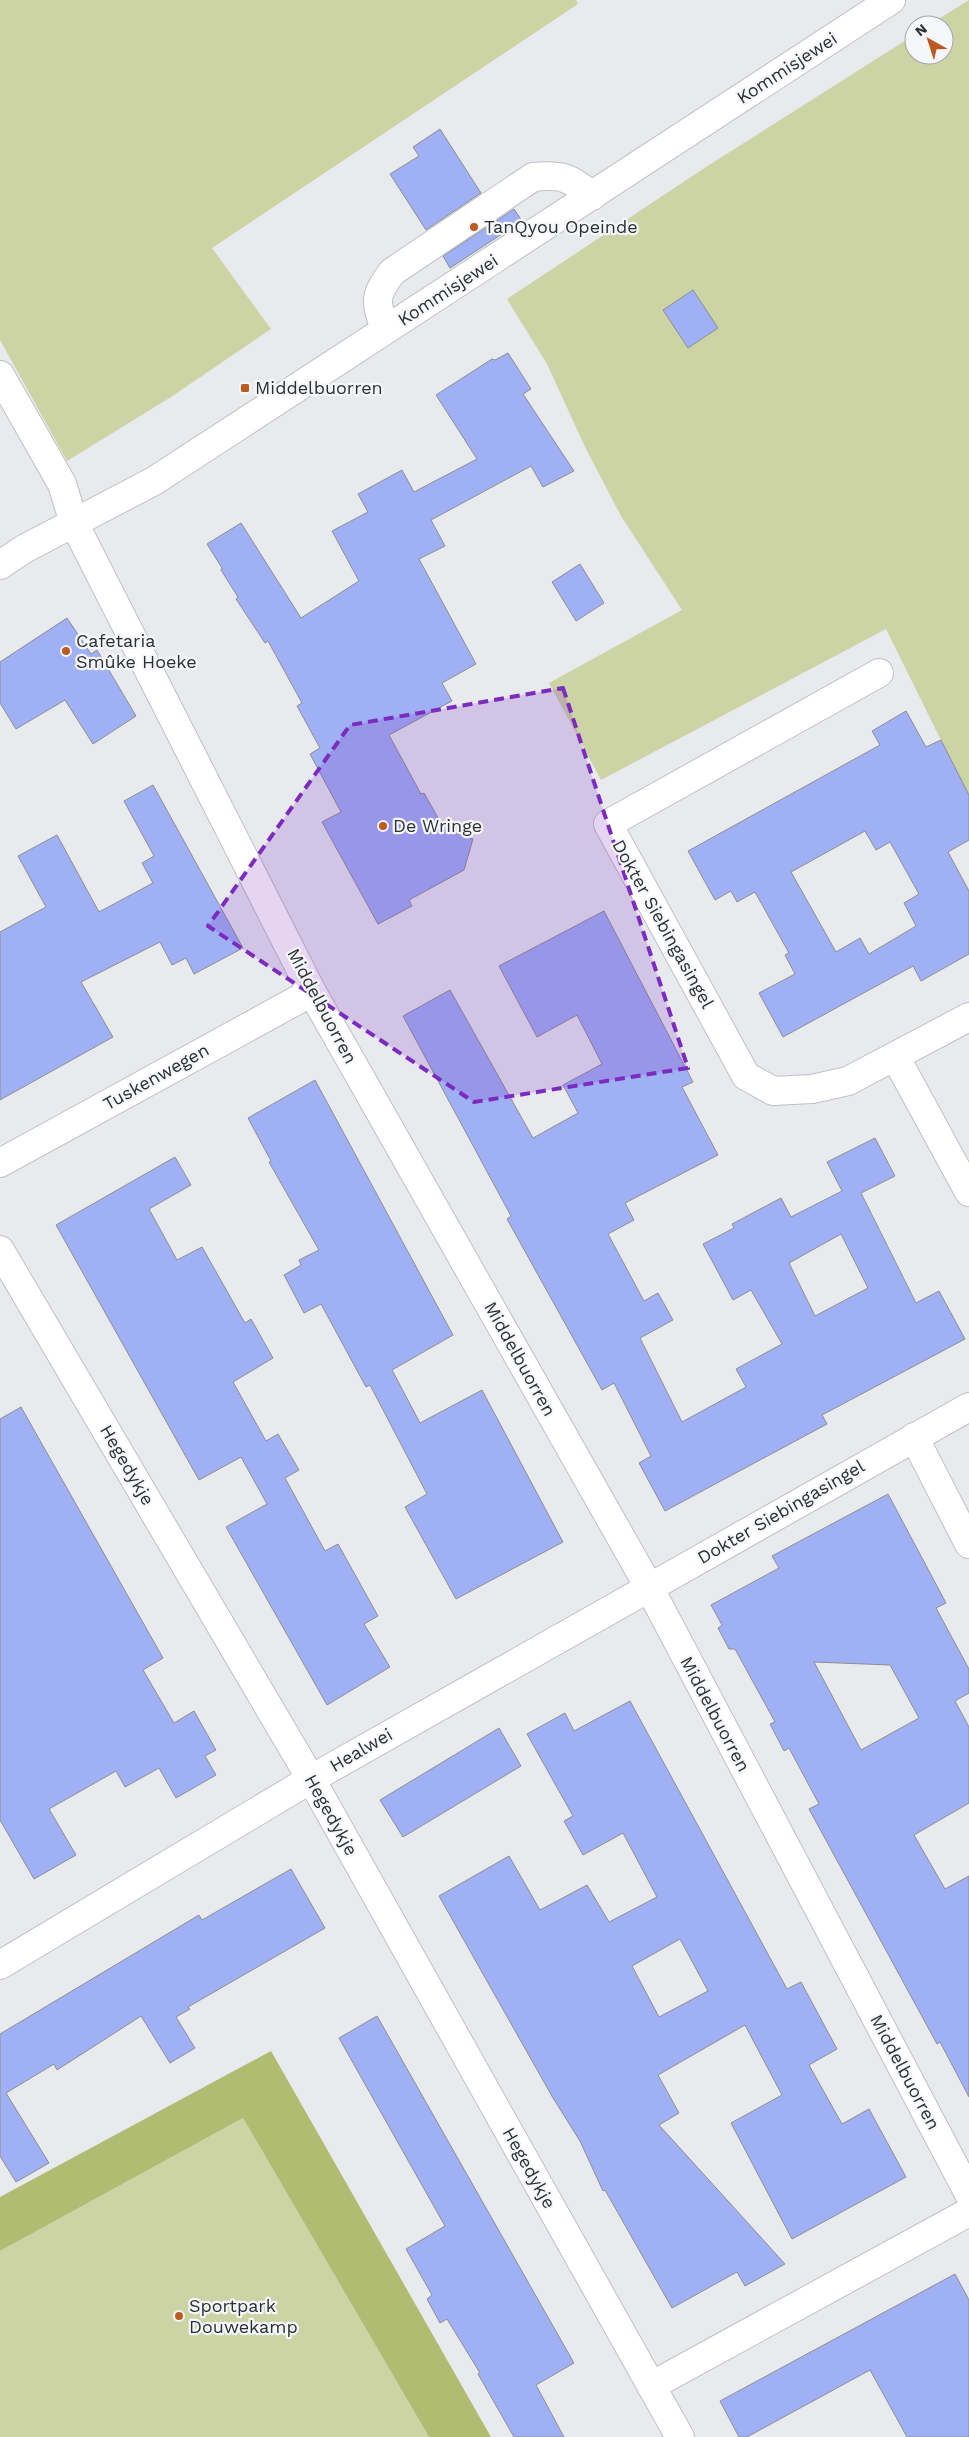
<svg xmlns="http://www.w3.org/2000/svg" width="969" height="2437" viewBox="0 0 969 2437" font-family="'Work Sans',sans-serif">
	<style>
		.green { fill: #ccd4a6 }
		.forest { fill: #b0bc71 }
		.building { fill: #9fb1f4; stroke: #8d8e92; fill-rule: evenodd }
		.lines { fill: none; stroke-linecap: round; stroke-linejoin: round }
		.minor-casing { stroke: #bfc0c5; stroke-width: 30 }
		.minor { stroke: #fff; stroke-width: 28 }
		.marked { fill: #7b2cbf; fill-opacity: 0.2; stroke: #7b2cbf; stroke-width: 4; stroke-dasharray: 10 6; stroke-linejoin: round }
		.poi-dot { fill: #bd5a20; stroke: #f5f7fb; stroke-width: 2 }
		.labels { text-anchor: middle; stroke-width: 4.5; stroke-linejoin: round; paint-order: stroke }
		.street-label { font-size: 18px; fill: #2e2f31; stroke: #f5f7fb }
		.poi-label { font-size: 18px; fill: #2e2f31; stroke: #f5f7fb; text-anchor: start }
	</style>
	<rect width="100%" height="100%" fill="#e8eaee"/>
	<path class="green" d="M0 0H576L578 4 212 248 271 329 171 397 67 461 0 340Z
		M969 0V797L886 629 601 780 549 683 682 610 621 516 586 449 547 364 507 299 706 167 914 35V55H944V25H929Z
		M243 2118 429 2437H0V2251Z"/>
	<path class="forest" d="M271 2051 491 2437H429L243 2118 0 2251V2197Z"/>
	<path class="building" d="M440 129 481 193 426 230 390 174 419 156 413 147Z
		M514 209 522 221 450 268 443 256Z
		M693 290 718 328 688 348 663 310Z
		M508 353 531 389 523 394 574 471 543 487 531 466 431 520 445 546 419 559 476 664 442 683 452 701 389 735 421 794 424 793 445 830 473 839 464 870 409 900 412 906 378 924 322 822 341 812 310 754 320 748 297 706 302 703 268 641 265 643 236 599 238 597 221 570 222 568 207 544 241 523 301 618 359 581 332 531 368 512 358 494 402 470 414 492 477 459 436 395 492 359 495 360Z
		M580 564 604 603 576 621 552 582Z
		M67 618 91 654 97 650 136 716 93 744 65 700 16 729 0 703V662Z
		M906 711 926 747 941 740 969 795V840L948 852 969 891V954L921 981 913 966 783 1037 759 993 795 974 785 955 789 953 755 892 737 902 731 891 715 900 688 851 880 745 872 731ZM865 831 876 850 890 842 919 894 904 903 916 926 869 954 860 938 836 952 791 872Z
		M153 785 243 948 194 974 186 958 172 965 160 942 81 982 113 1037 0 1100V932L46 907 18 856 57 835 99 912 153 883 142 863 154 856 124 801Z
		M604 911 693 1082 682 1087 718 1155 625 1203 634 1220 608 1234 644 1301 658 1293 673 1320 640 1338 682 1422 746 1387 736 1369 782 1344 751 1290 733 1300 703 1244 734 1228 732 1224 781 1198 791 1217 842 1191 827 1162 875 1138 895 1176 861 1193 916 1303 939 1291 965 1339 822 1415 827 1424 665 1511 639 1463 651 1456 614 1383 602 1390 507 1219 511 1216 403 1016 450 990 533 1138 578 1113 563 1085 602 1064 577 1015 537 1037 499 966ZM841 1234 868 1288 815 1316 789 1263Z
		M315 1080 453 1335 392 1370 420 1423 482 1390 563 1542 456 1599 405 1507 427 1494 370 1385 366 1387 321 1304 304 1313 284 1275 301 1265 299 1260 319 1250 269 1162 271 1161 248 1118Z
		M175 1157 191 1185 149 1209 177 1260 202 1247 245 1323 251 1319 273 1358 233 1382 266 1441 278 1434 299 1470 285 1478 325 1551 338 1544 378 1616 364 1624 390 1667 327 1705 226 1527 267 1504 241 1457 199 1480 56 1225Z
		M21 1407 163 1658 143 1670 174 1723 194 1711 216 1750 205 1756 216 1775 176 1798 159 1768 125 1787 116 1771 49 1809 76 1855 34 1879 0 1820V1419Z
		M888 1494 946 1603 936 1608 969 1669V1693L955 1701 969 1727V1803L914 1835 945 1889 969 1876V2097L940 2042 937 2044 809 1809 819 1804 789 1748 784 1751 770 1724 775 1722 735 1649H729L718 1628 722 1625 711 1605 779 1568 772 1556ZM814 1662 890 1665 919 1718 861 1750Z
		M630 1701 787 1989 801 1982 837 2049 809 2065 842 2124 869 2109 906 2177 792 2239 731 2123 782 2095 745 2025 658 2075 679 2113 659 2125 785 2264 745 2286 737 2272 672 2308 605 2190 603 2191 580 2141 553 2098 439 1896 509 1856 540 1910 587 1885 609 1922 657 1897 623 1833 583 1855 564 1821 573 1816 527 1734 565 1713 574 1731ZM680 1939 708 1991 659 2017 632 1966Z
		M499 1728 521 1766 403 1837 380 1800Z
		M291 1869 325 1928 188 2007 190 2009 176 2017 195 2048 170 2063 141 2016 57 2070 54 2064 6 2093 49 2163 16 2182 0 2156V2034L199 1915 202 1920Z
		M377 2016 574 2363 536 2385 564 2437H514L478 2374 480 2373 447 2319 440 2323 427 2299 432 2295 406 2249 445 2226 339 2038Z
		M955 2274 969 2300V2437H907L870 2370 747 2437H739L720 2401Z"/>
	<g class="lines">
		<g class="minor-casing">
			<path id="minor" d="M385 330C376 301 373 298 392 272L533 177C561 174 570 177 592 196
				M0 375 62 484 74 523 312 992 649 1587 969 2194
				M0 565 24 549 154 481 891 0
				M879 673 608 824 746 1076 773 1091 812 1089 848 1081 969 1017
				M896 1058 969 1192
				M0 1163 312 992
				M0 1250 311 1779 680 2437
				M914 1437 969 1544
				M0 1965 311 1779 969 1407
				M651 2386 969 2212"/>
		</g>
		<use href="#minor" class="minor"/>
	</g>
	<path class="marked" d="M563 688 688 1068 474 1102 208 926 350 725Z"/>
	<g class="poi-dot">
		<circle cx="474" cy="227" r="5"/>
		<rect x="240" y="383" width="10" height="10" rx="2.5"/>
		<circle cx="66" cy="651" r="5"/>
		<circle cx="383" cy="826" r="5"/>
		<circle cx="179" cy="2316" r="5"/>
	</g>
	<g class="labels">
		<g class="street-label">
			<text transform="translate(787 68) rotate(-33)" y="6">Kommisjewei</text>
			<text transform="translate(448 290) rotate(-33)" y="6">Kommisjewei</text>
			<text transform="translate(663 924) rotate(61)" y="6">Dokter Siebingasingel</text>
			<text transform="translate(322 1006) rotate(62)" y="6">Middelbuorren</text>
			<text transform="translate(156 1077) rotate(-29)" y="6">Tuskenwegen</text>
			<text transform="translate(520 1359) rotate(61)" y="6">Middelbuorren</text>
			<text transform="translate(127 1465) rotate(60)" y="6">Hegedykje</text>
			<text transform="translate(781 1512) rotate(-30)" y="6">Dokter Siebingasingel</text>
			<text transform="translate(715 1714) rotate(62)" y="6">Middelbuorren</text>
			<text transform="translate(361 1750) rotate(-30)" y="6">Healwei</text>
			<text transform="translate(331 1815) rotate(61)" y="6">Hegedykje</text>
			<text transform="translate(905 2072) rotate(62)" y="6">Middelbuorren</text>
			<text transform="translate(529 2168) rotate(61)" y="6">Hegedykje</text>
		</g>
		<g class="poi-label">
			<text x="484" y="233">TanQyou Opeinde</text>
			<text x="255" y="394">Middelbuorren</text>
			<text x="76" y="647">Cafetaria<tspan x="76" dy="21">Smûke Hoeke</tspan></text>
			<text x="393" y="832">De Wringe</text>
			<text x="189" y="2312">Sportpark<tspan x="189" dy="21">Douwekamp</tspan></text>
		</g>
	</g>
	<g transform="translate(929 40) rotate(321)"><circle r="24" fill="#f5f7fb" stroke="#a5a7aa"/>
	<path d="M0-4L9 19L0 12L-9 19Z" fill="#bd5a20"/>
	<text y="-8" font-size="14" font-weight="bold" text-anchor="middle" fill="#2e2f31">N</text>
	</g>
</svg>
